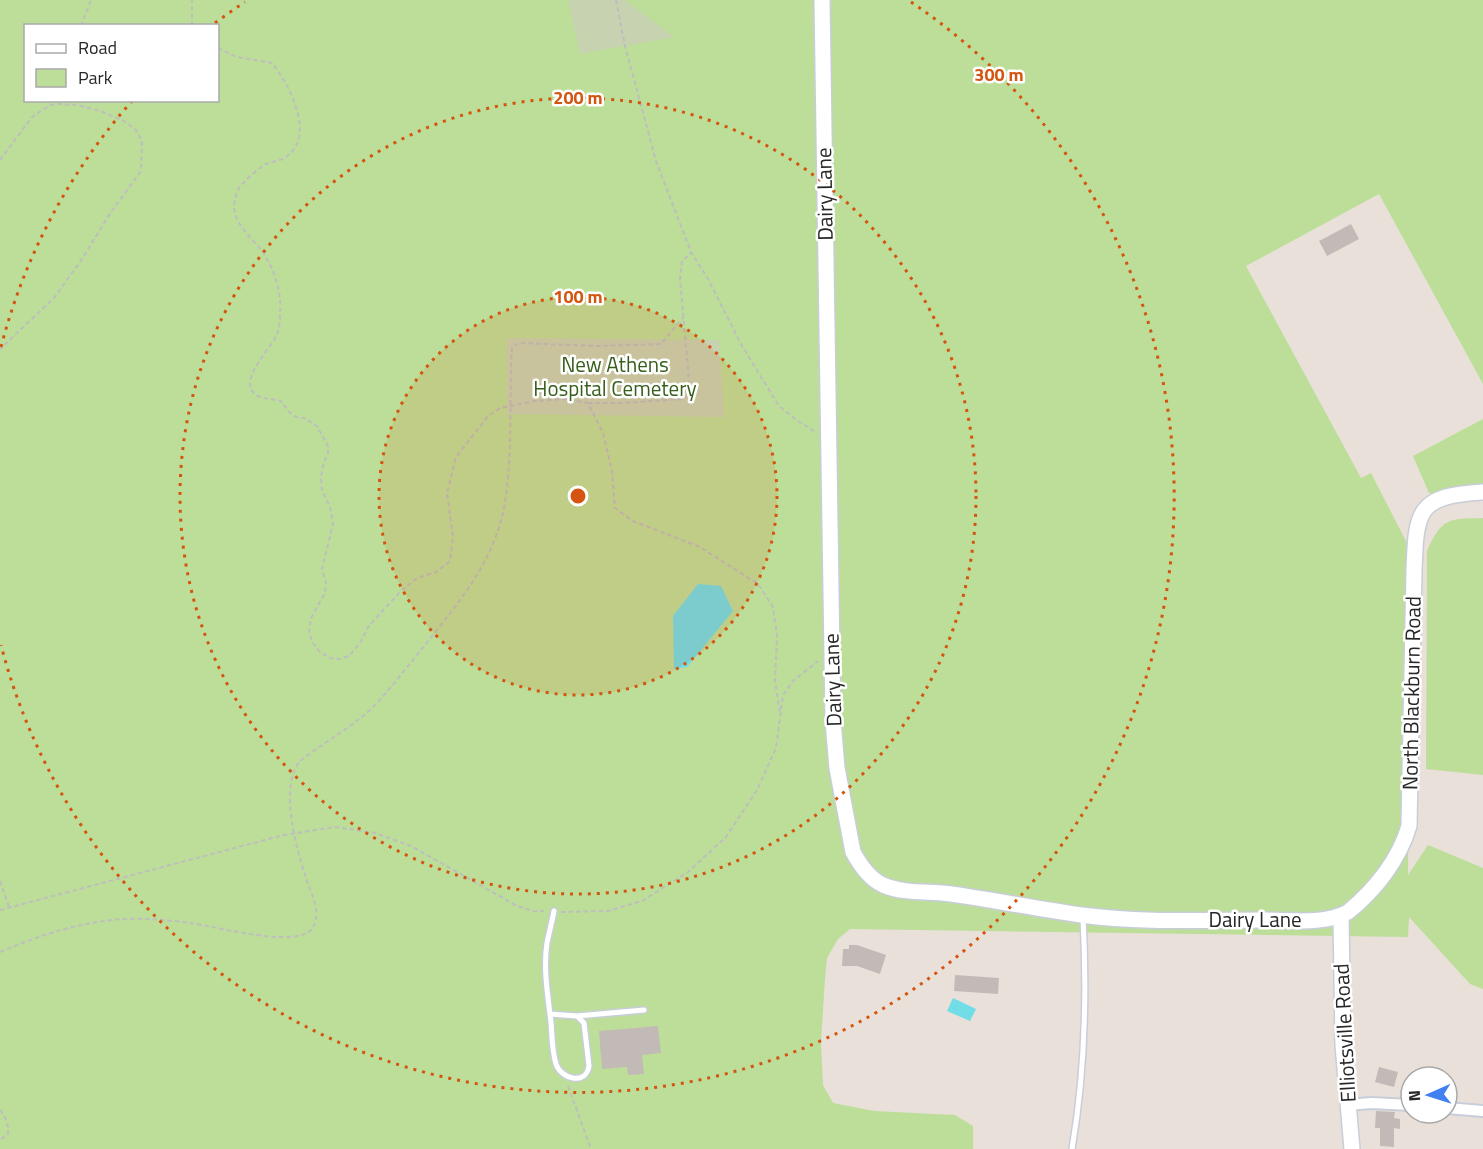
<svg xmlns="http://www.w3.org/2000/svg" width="1483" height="1149" viewBox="0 0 1483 1149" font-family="'Titillium Web',sans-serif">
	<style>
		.green { fill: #bcde98; fill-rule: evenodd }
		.cemetery { fill: #c7d2b1 }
		.water { fill: #70dde7 }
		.building { fill: #c2bab6 }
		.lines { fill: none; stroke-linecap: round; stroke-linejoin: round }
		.lane-casing { stroke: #c8ced9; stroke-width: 8 }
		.street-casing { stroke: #c8ced9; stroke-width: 14 }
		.secondary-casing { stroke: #c8ced9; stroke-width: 18 }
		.path { stroke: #bebebe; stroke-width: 2; stroke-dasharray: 4.5 3; stroke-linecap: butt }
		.lane { stroke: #fff; stroke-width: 5 }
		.street { stroke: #fff; stroke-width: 10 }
		.secondary { stroke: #fff; stroke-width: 15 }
		.ring { fill: none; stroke: #d5540f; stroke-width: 3; stroke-dasharray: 3 6 }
		.labels { text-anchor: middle; stroke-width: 5; stroke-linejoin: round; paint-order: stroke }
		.street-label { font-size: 21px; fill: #272727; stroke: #fff }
		.park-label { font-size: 21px; fill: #365f1c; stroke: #fff }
		.centre { fill: #d5540f; stroke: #fff; stroke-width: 3 }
		.ring-label { font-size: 18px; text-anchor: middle; font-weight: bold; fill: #d5540f; stroke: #fff; stroke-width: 5; stroke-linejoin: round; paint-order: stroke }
	</style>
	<rect width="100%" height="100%" fill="#e9e0d9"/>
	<path class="green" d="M0 0H1483V384L1379 194 1246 266 1361 478 1371 473 1409 547 1408 875 1428 845 1483 868V989L1470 984 1409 917 1408 937 850 929 838 939 827 958 825 979 821 1042 823 1085 833 1103 874 1111 955 1115 973 1126V1149H0ZM26 26H218V100H26Z
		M1483 419V493H1429L1413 456Z
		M1483 518V775L1426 769 1427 551C1442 517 1449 519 1483 518Z"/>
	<path class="cemetery" d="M568 0H625L674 37 580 54Z
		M507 338 719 340 724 417 507 414Z"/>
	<path class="water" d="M698 584 721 586 733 611 687 667 674 669 673 616Z
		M953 998 976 1009 970 1021 947 1011Z"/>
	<path class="building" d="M1351 224 1359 239 1327 256 1319 241Z
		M849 945H857L886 955 880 974 857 966H842L843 949H849Z
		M955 975 999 978 998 994 954 991Z
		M658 1026 661 1053 642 1055 644 1074 628 1075 627 1067 602 1069 599 1031Z
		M1379 1067 1398 1072 1394 1087 1375 1082Z
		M1376 1111 1395 1112 1394 1118 1400 1119V1129L1394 1128V1147L1380 1146V1128H1375Z"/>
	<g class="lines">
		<g class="lane-casing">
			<path id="lane" d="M550 1014 577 1016 584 1023 589 1066C586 1086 561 1079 556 1064 552 1051 552 1036 551 1022 548 997 543 968 547 943 549 933 552 922 554 911
				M577 1016 644 1010
				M1072 1149C1085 1073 1087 994 1083 917"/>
		</g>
		<g class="street-casing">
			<path id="street" d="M1348 1105 1371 1103 1411 1105
				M1447 1108 1483 1111"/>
		</g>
		<g class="secondary-casing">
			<path id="secondary" d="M822 0 833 721 837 768 853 852C860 865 870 879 883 885 904 894 929 891 951 894 994 900 1038 909 1081 915 1141 923 1203 920 1263 920 1290 920 1324 925 1348 912 1375 890 1399 860 1409 826L1414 571C1416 509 1418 496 1483 492
				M1341 916 1343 1045 1352 1149"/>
		</g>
		<path class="path" d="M616 0 625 46 656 161 691 252 708 279 742 346 779 406 798 421 814 431
			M81 26 91 0
			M192 26V0
			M218 48 237 57 272 63C289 84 316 135 287 156 281 161 273 161 266 164 261 166 242 183 239 188 237 192 234 201 234 206 234 224 252 238 262 251 275 270 282 293 280 316 280 321 279 329 277 334 272 348 234 383 258 396 264 399 274 399 281 401L289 412 296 417 304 418 317 426 328 446V453L324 462 321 477 322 490 330 507 333 524 322 569 326 582 325 593 311 618 309 631 312 642 320 652 330 658 339 659 349 656 360 643 368 627 400 592 417 578 436 572 450 561 453 538 447 493 456 457 488 416 500 408 535 401 565 399 588 403 603 433 612 471 615 508 633 521 700 547 758 584 773 607 777 636 775 681 780 713
			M0 160 32 117 50 105 57 104 77 105 100 111 124 121 136 130 142 141 141 171 111 212 82 259 54 298 0 349
			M588 403H621L684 399 690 392 680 279 682 261 691 253
			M0 881 9 907
			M0 910 284 835 335 827 375 833 411 846 517 906 533 911H544
			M561 912 608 911 642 901 688 872 726 837 757 790 776 748 783 695 793 681 818 661
			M0 952C47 932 98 916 150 919 163 920 177 921 190 923 220 927 280 945 307 933 315 929 317 918 316 910 315 898 308 886 305 875 296 847 279 786 300 761 323 743 349 729 370 710 388 692 404 671 420 651 456 606 496 561 505 502 513 451 509 398 512 347L519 343 598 346 661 344 683 318
			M568 1086 591 1149
			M0 1110C6 1118 9 1124 8 1134L0 1140"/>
		<use href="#lane" class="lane"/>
		<use href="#street" class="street"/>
		<use href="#secondary" class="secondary"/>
	</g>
	<circle cx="578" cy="496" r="199" fill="#d5540f" fill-opacity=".12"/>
	<g class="ring">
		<circle cx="578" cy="496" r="199"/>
		<circle cx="578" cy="496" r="398"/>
		<path d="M1 347A596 596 0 0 1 132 101M215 23A596 596 0 0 1 245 2M911 2A596 596 0 1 1 1 645"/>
	</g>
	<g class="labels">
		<g class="street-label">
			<text transform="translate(825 194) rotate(-91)" y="7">Dairy Lane</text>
			<text transform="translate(833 680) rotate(-92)" y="7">Dairy Lane</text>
			<text transform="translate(1412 693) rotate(-89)" y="7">North Blackburn Road</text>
			<text x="1255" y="927">Dairy Lane</text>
			<text transform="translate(1345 1033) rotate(-93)" y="7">Elliotsville Road</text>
		</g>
		<g class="park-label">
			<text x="615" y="372">New Athens<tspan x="615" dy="24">Hospital Cemetery</tspan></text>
		</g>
	</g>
	<circle cx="578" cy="496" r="9" class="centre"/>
	<g class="ring-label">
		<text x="999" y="81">300 m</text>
		<text x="578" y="104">200 m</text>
		<text x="578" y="303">100 m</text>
	</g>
	<rect x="24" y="24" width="195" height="78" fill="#ffffff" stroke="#a9a9a9" stroke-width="1.5"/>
	<rect x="36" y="44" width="30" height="9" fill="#ffffff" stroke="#a9a9a9" stroke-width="1.5"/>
	<text x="78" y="54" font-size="18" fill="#272727">Road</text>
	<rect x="36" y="69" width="30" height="18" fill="#bcde98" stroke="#a9a9a9" stroke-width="1.5"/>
	<text x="78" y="84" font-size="18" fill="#272727">Park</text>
	<g transform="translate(1429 1095) rotate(267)"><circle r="28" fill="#ffffff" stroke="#a9a9a9" stroke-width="1.5"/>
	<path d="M0-4.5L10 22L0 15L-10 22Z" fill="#4080f0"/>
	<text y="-9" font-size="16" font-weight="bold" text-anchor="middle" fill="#272727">N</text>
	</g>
</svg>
